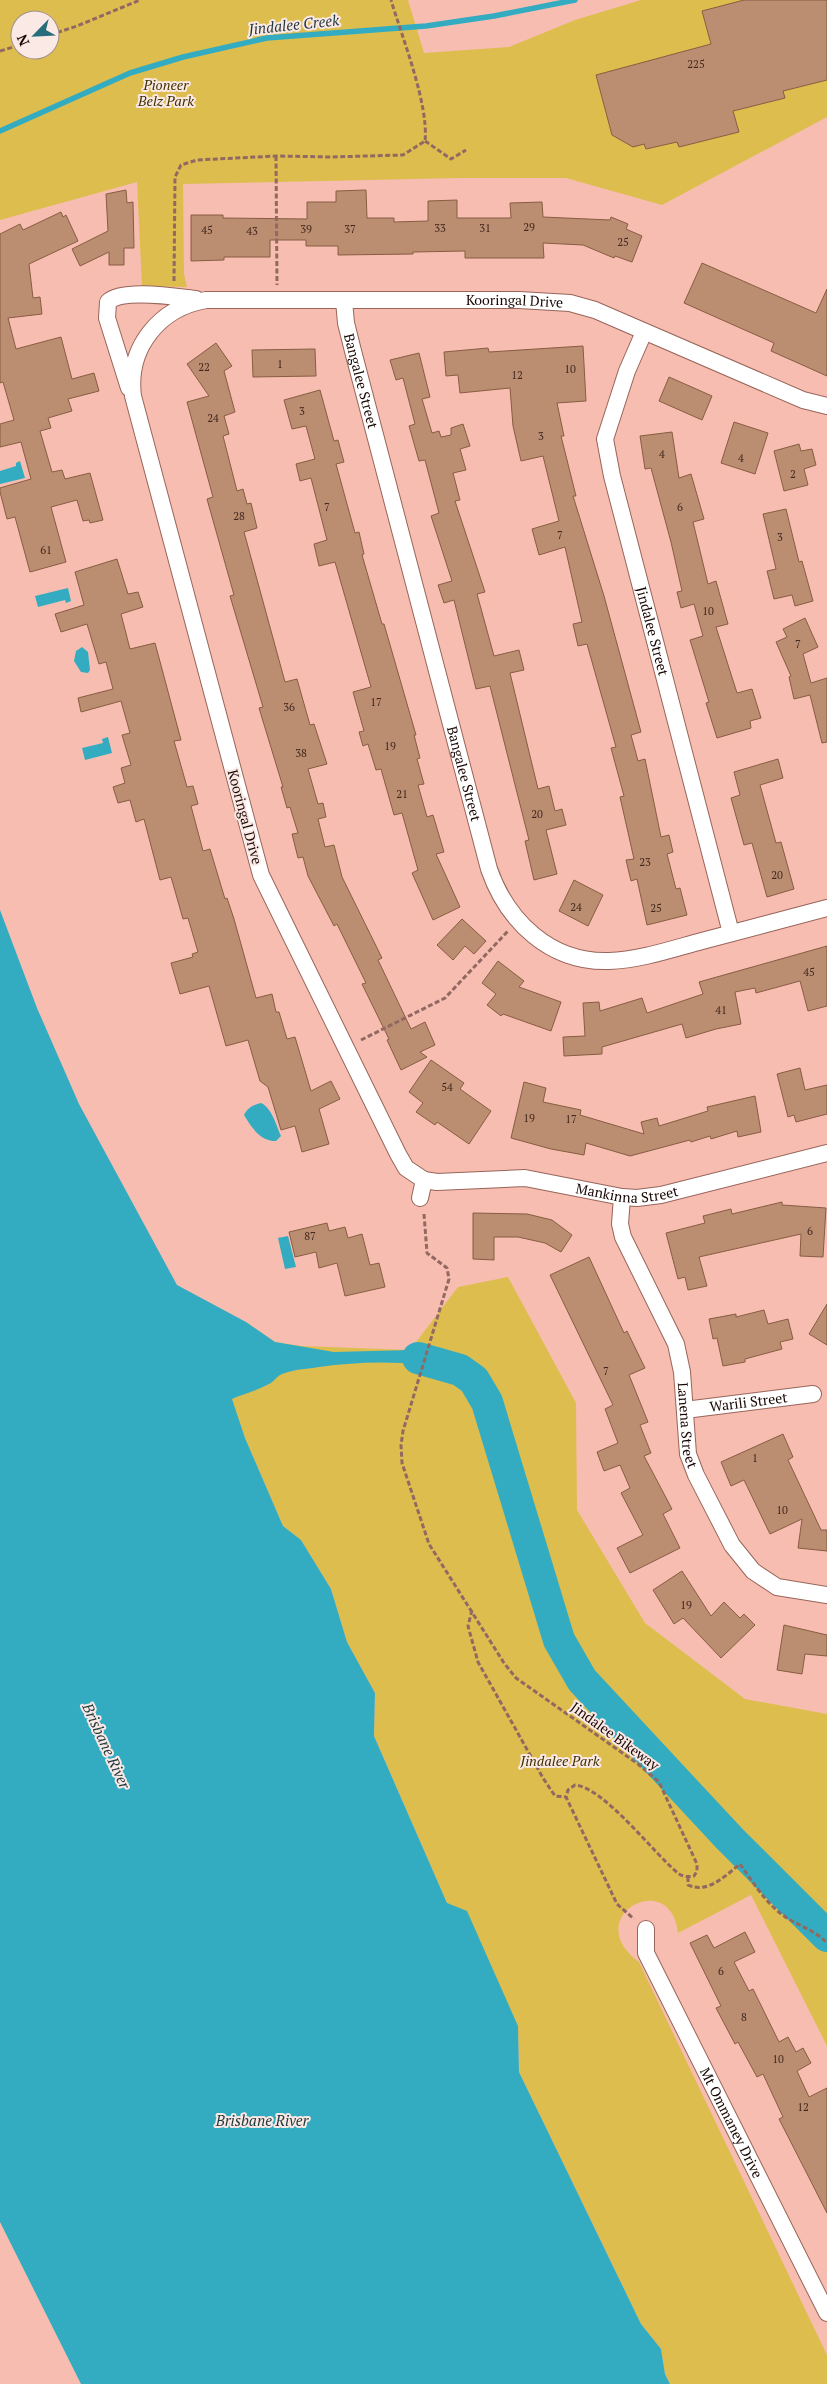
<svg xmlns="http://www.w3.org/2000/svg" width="827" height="2384" viewBox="0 0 827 2384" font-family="'PT Serif',serif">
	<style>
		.green { fill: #debd4f; fill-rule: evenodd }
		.water { fill: #33acc2 }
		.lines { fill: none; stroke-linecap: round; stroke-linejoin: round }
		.stream { stroke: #33acc2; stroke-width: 5.5 }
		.river { stroke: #33acc2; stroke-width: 32 }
		.building { fill: #bb8d71; stroke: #885d42 }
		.minor-casing { stroke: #98655a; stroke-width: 18 }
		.path { stroke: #916961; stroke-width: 3; stroke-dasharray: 5 2.5; stroke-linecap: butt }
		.minor { stroke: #fff; stroke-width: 16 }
		.labels { text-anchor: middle; stroke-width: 4; stroke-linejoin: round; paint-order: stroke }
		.number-label { font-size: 11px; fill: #42281f }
		.park-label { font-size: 14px; font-style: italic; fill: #3e3100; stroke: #fbe9e5 }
		.street-label { font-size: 14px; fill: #190704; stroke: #fbe9e5 }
		.water-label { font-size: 15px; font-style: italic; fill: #1e383d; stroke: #fbe9e5 }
	</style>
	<rect width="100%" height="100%" fill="#f7bdb1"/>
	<path class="green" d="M0 0H408L424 53 509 47 575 20 641 0H827V117L662 205 566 178H461L183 184 184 274 187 287 142 286 137 182 0 220ZM20 20H50V50H20Z
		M508 1277 576 1403 577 1510 645 1623 745 1699 827 1714V2046L751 1895 678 1933C671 1866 578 1917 639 1962L827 2355V2384H670L665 2374 661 2349 641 2324 519 2072 518 2026 447 1903 374 1736 375 1693 347 1642 331 1589 301 1540 283 1526 245 1438 231 1399 270 1384 246 1322 275 1342 301 1346 410 1350 458 1287Z"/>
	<path class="water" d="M20 461 25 478 0 484V471L16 466V463Z
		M68 588 71 601 66 603 65 600 38 607 35 596Z
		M82 647 88 652 90 670 88 673 81 672 74 661 76 651Z
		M108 737 112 753 85 760 82 748 103 743 102 739Z
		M0 910 37 1008 79 1104 177 1285 246 1322 275 1342 334 1352 410 1350 435 1356 460 1370C413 1361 367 1360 319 1367 308 1369 296 1369 285 1373 276 1375 275 1382 267 1385 256 1391 243 1394 232 1399L245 1438 283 1526 301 1540 331 1589 347 1642 375 1693 374 1736 447 1903 467 1911 518 2026 519 2072 641 2324 661 2349 665 2374 670 2384H81L0 2222Z
		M261 1103C272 1108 276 1125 281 1136L276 1141C260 1141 252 1128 244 1115 248 1107 253 1105 261 1103Z
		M288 1236 296 1267 285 1269 278 1238Z"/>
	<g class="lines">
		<path class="stream" d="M0 131 130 73 183 57 267 38 426 26 494 16 575 0"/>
		<path class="river" d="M418 1358 460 1370 474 1380 487 1402 559 1640 582 1680 730 1839 827 1936"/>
	</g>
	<path class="building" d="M744 0H827V80L783 91 785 98 733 111 739 132 679 147 677 142 646 149 644 144 633 147 612 135 596 75 711 44 702 11Z
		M126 190 127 203 133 202 134 248H124V265H109V252L80 266 72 249 108 231 106 194Z
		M366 190 367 218H394V222L428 221V201L457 200V218H511L510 203 542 202 543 217 610 220 611 217 628 224 626 229 642 236 632 262 615 256 614 258 583 245 543 243 544 258H465V251L413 252V254L338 255V246H306V240H270V257H224V260L191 261V215H223V218L307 219V202H336V191Z
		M61 212 63 217 66 215 78 241 29 264 33 298 40 297 42 314 8 318 16 349 61 337 72 379 94 373 99 391 68 399 72 411 48 418 51 428 40 431 52 472 62 470 65 479 90 473 103 520 90 523 89 520 83 521 77 500 51 507 66 562 30 572 15 517 7 519 0 492V488L31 479 21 442 0 447V424L14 420 3 382 0 383V234L20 224 23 230Z
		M702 263 816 313 827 289V376L771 351 774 343 684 303Z
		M216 343 232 366 224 371 235 412 224 416 229 434 223 436 237 491 243 489 247 504 251 503 257 528 244 532 285 682 297 679 310 725 314 724 327 764 308 769 318 804 323 803 326 817 318 819 325 847 334 845 342 877 382 958 378 960 411 1029 425 1022 435 1045 420 1052 427 1057 401 1070 387 1040 389 1039 362 984 366 983 337 924 334 926 308 876 303 857 298 858 292 834 298 833 290 807 287 808 281 787H283L259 708 263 707 230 596 234 595 207 499 213 497 187 402 209 396 187 364Z
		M583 346 586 401 557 403 564 436H561L576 496H573L604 596 641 732 631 735 638 761 645 759 661 837 669 835 673 852 667 854 676 889 680 888 687 915 647 925 637 879 631 881 626 860 634 859 620 797 624 796 611 748 616 747 587 644 578 646 573 624 582 622 565 547 539 555 532 529 559 521 543 456 521 461 513 426 510 388 460 393 458 375 446 376 444 352 488 348 489 352Z
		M315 349 316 376 253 377 252 350Z
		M419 353 430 397 422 399 432 433 439 431 441 437 451 435V428L463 424 470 446 460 449 466 470 453 473 460 500 455 501 485 592 477 594 494 656 519 650 524 670 510 673 538 789 549 786 555 811 562 809 566 825 546 830 557 874 534 880 525 841 529 840 490 686 476 689 454 600 444 603 438 585 452 581 431 516 439 513 425 460 419 461 409 426 415 424 403 378 396 380 390 360Z
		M669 377 712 396 702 420 659 401Z
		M320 390 334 441 338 440 344 462 336 464 355 533 359 532 364 554 362 555 382 624H384L416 735H414L420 758 417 759 424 784 418 785 427 817 433 815 444 852 436 854 460 907 433 920 412 873 418 870 402 813 394 815 381 769 376 770 368 744 363 746 359 732 364 731 353 692 371 687 335 562 319 566 314 544 327 540 311 478 300 481 296 464 315 459 306 426 292 429 284 400Z
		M734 422 768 433 755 474 721 463Z
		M672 432 679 478 691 474 704 519 693 522 708 584 716 581 728 624 716 627 737 693 752 689 761 718 750 721 751 728 717 738 706 703 709 702 690 640 703 636 694 604 681 608 677 592 682 591 671 542 651 468 645 469 640 436Z
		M799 444 801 451 812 449 816 465 804 469 808 485 784 491 774 451Z
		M786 509 799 562 802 561 813 601 795 606 792 595 774 599 767 571 776 569 763 514Z
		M117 559 128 594 138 592 143 607 121 614 130 649 155 643 181 740 174 741 187 787 193 786 198 804 191 806 203 851 210 849 225 899 227 898 234 919 256 998 272 994 276 1012H279L287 1039 295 1037 311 1091 331 1081 340 1099 319 1109 329 1144 302 1152 295 1126 281 1130 268 1087 260 1081 248 1040 226 1046 209 986 180 994 171 963 193 957 192 954 198 952 188 918 183 919 171 877 160 880 144 819 136 822 130 800 118 803 113 787 125 783 121 768 131 765 122 735 130 733 121 701 81 712 78 698 113 689 106 662 99 664 87 624 61 632 55 614 84 605 75 572Z
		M805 618 818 647 803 654 811 683 827 678V742L822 743 810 695 794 699 789 677 791 676 776 642 787 637 783 629Z
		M778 759 783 778 760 785 776 843 781 842 794 889 767 897 752 843 744 845 731 798 740 795 734 772Z
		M574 880 603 895 588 926 559 911Z
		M462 919 486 941 474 954 465 946 453 960 437 945Z
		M827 946V1006L808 1011 800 981 756 993 755 988 735 992 741 1024 716 1029 686 1038 682 1024 602 1047V1054L564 1056 563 1037 585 1036 583 1003 599 1002 600 1011 642 998 647 1013 703 994 699 982Z
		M498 961 524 981 519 987 561 1002 551 1031 503 1014 501 1016 487 1005 496 994 482 983Z
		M431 1060 464 1083 460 1089 491 1111 469 1144 437 1122 435 1125 416 1112 423 1103 409 1092Z
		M800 1068 805 1090 827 1085V1114L796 1122 794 1115 788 1117 777 1074Z
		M524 1082 546 1088 543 1102 581 1110 580 1115 644 1134 641 1122 657 1118 659 1126 708 1111 707 1107 755 1096 761 1132 738 1137 737 1131 711 1139 710 1136 691 1142 690 1140 630 1156 586 1143 584 1155 551 1149 511 1138Z
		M782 1202V1205L826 1208 823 1257 800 1256 801 1234 699 1257 707 1286 688 1290 685 1277 678 1279 666 1233 705 1223 703 1216 731 1209 732 1214Z
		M473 1213 527 1214 552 1220 572 1235 561 1252 545 1243 518 1237H494V1260L473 1259Z
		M327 1223 329 1231 345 1227 348 1238 362 1234 370 1265 379 1263 385 1287 345 1296 337 1263 319 1268 316 1252 295 1257 289 1232Z
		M589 1257 624 1333 627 1331 645 1368 629 1375 648 1422 640 1425 651 1453 644 1456 672 1509 663 1514 680 1548 630 1573 617 1548 643 1535 621 1493 630 1488 620 1465 604 1471 597 1452 618 1443 605 1409 613 1405 550 1275Z
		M827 1304V1345L809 1334Z
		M764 1310 768 1324 788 1319 793 1339 780 1342 782 1349 745 1359V1362L723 1366 717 1338 713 1339 709 1319 736 1314V1317Z
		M783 1434 793 1457 788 1460 821 1530H827V1551L798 1548 802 1519 770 1534 744 1480 731 1486 721 1462Z
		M682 1571 711 1616 724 1602 740 1618 744 1614 755 1625 721 1658 683 1618 674 1624 653 1590Z
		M784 1625 827 1635V1656L805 1654 802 1674 777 1670Z
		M745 1932 755 1952 734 1962 749 1991 753 1989 779 2042 788 2037 796 2052 803 2048 811 2063 797 2071 809 2097 827 2088V2213L779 2119 783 2117 763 2074 757 2077 738 2042 735 2044 716 2008 721 2006 690 1943 707 1935 714 1948Z"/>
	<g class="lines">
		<g class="minor-casing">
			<g id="minor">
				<path id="s1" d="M344 301 346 323 353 351 489 869C507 921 550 963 609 961 640 960 672 949 702 941 744 930 785 919 827 908"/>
				<path id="s2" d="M644 332 627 371 605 439 612 476 731 933"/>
				<path d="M129 388 107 318 108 302C122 288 177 297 196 299"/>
				<path id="s3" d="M424 1180 437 1182 525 1178 622 1197 637 1198 661 1195 827 1153"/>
				<path id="s4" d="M622 1197 620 1224 623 1237 676 1344 682 1372 688 1454 696 1475 732 1545 753 1571 777 1587 827 1595"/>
				<path id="s5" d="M420 1198 424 1180 406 1168 398 1154 261 875 133 396C127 348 159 308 206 300H519L570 303 595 310 803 400 827 406"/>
				<path id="s6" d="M685 1410 813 1394"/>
				<path id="s7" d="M646 1929V1953L827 2313"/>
			</g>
		</g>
		<path class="path" d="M50 35 77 26 140 0
			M0 51 20 45
			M425 141 451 159 466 150
			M276 156 277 285
			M174 281 175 177 181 165 197 160 276 156 331 157 403 155 425 141C429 105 402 37 391 0
			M361 1040 445 998 508 931
			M424 1214 427 1253 447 1268 449 1279 403 1431 401 1445 402 1463 429 1544 504 1663 516 1678 638 1764 659 1782 697 1864V1871L694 1876C689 1877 684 1877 679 1874 654 1854 605 1788 575 1785L568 1790 566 1797 617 1904 634 1919
			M472 1610 468 1626 478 1662 543 1778 555 1796 566 1797
			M688 1877V1885C708 1894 725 1876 740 1864 752 1881 764 1900 780 1913 795 1925 814 1929 827 1943"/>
		<use href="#minor" class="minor"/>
	</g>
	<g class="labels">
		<g class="number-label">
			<text x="696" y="68">225</text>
			<text x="529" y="231">29</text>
			<text x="440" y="232">33</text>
			<text x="485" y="232">31</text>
			<text x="306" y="233">39</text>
			<text x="350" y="233">37</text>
			<text x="207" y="234">45</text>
			<text x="252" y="235">43</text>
			<text x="623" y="246">25</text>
			<text x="280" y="368">1</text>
			<text x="204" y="371">22</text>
			<text x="570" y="373">10</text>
			<text x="517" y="379">12</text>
			<text x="302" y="415">3</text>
			<text x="213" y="422">24</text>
			<text x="541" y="440">3</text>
			<text x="662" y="458">4</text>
			<text x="741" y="462">4</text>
			<text x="793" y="478">2</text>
			<text x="327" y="511">7</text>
			<text x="680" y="511">6</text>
			<text x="239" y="520">28</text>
			<text x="560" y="539">7</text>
			<text x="780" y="541">3</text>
			<text x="46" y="554">61</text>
			<text x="708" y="615">10</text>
			<text x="798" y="648">7</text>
			<text x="376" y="706">17</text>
			<text x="289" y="711">36</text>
			<text x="390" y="750">19</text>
			<text x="301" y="757">38</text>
			<text x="402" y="798">21</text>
			<text x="537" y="818">20</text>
			<text x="645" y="866">23</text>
			<text x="777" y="879">20</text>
			<text x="576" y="911">24</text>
			<text x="656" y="912">25</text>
			<text x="809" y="976">45</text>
			<text x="721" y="1014">41</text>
			<text x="447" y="1091">54</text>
			<text x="529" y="1122">19</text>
			<text x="571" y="1123">17</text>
			<text x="810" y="1235">6</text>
			<text x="310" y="1240">87</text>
			<text x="606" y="1375">7</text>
			<text x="755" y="1462">1</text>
			<text x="782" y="1514">10</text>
			<text x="686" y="1609">19</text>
			<text x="721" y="1975">6</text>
			<text x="744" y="2021">8</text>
			<text x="778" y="2063">10</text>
			<text x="803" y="2111">12</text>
		</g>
		<g class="park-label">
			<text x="166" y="90">Pioneer<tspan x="166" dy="16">Belz Park</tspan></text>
			<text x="560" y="1766">Jindalee Park</text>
		</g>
		<g class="street-label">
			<text dy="5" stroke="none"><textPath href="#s5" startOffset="1305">Kooringal Drive</textPath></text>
			<text dy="5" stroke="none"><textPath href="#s1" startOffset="82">Bangalee Street</textPath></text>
			<text dy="5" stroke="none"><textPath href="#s2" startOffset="312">Jindalee Street</textPath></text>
			<text dy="5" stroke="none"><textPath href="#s1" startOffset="488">Bangalee Street</textPath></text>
			<text transform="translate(245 817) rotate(75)" y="5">Kooringal Drive</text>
			<text dy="5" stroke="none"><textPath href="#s3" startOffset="205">Mankinna Street</textPath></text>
			<text dy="5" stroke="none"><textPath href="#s6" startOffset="64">Warili Street</textPath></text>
			<text dy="5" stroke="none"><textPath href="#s4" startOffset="242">Lanena Street</textPath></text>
			<text transform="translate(615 1736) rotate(36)" y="5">Jindalee Bikeway</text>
			<text dy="5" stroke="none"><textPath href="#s7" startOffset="214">Mt Ommaney Drive</textPath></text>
		</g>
		<g class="water-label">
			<text transform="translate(294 25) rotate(-6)" y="5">Jindalee Creek</text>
			<text transform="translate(106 1746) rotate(65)" y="5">Brisbane River</text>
			<text x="262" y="2126">Brisbane River</text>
		</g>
	</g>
	<g transform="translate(35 35) rotate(246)"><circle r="24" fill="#fbe9e5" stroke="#a18f8b"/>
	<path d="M0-4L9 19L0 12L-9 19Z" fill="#276d7b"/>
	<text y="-8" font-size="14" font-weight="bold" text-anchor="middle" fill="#190704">N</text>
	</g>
</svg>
